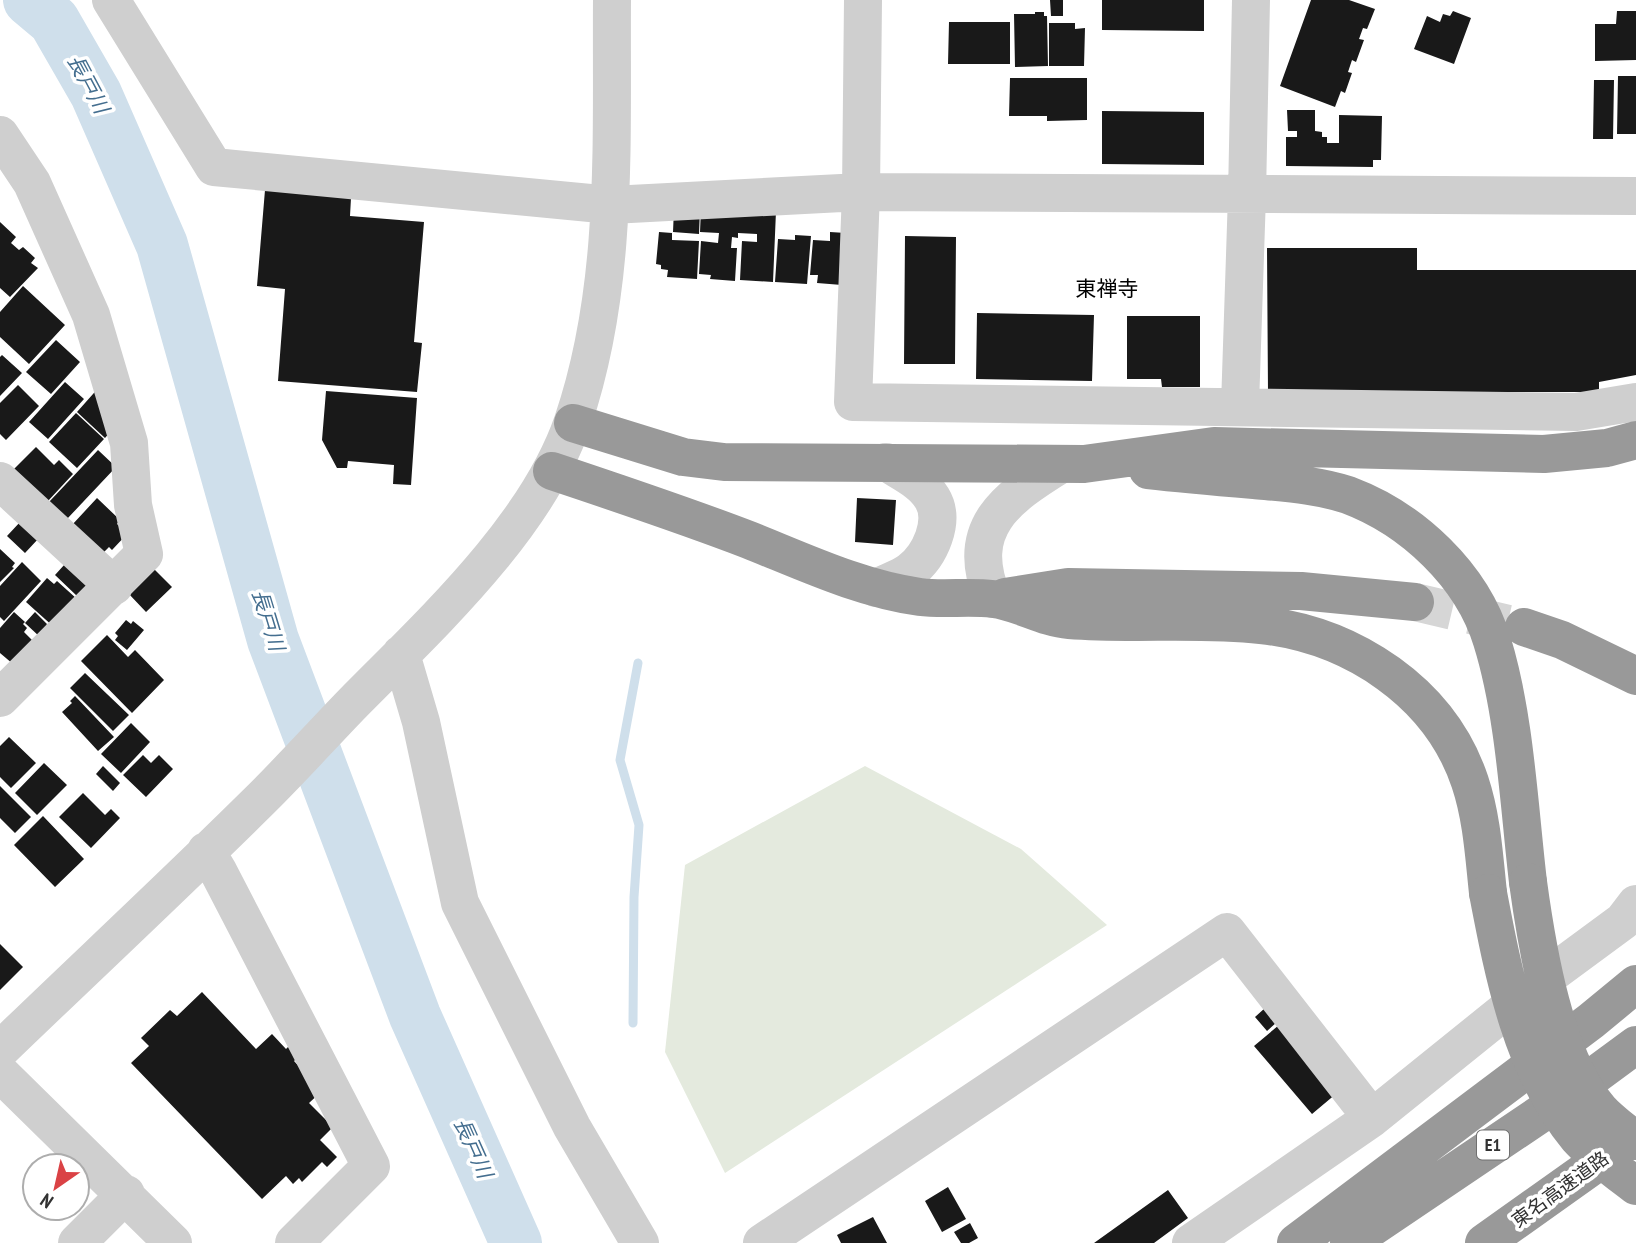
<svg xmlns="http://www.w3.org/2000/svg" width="1636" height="1243" viewBox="0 0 1636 1243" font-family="'PT Sans Narrow','Noto Sans JP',sans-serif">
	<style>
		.green { fill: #e4eade }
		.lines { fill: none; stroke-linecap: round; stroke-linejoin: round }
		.stream { stroke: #cfdfeb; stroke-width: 9 }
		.river { stroke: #cfdfeb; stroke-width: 52 }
		.building { fill: #191919 }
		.highway-tunnel { stroke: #d6d6d6; stroke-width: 38; stroke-dasharray: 38 19; stroke-linecap: butt }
		.minor { stroke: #cfcfcf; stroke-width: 38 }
		.highway { stroke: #999; stroke-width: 38 }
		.highway-bridge { stroke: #999; stroke-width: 38 }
		.labels { text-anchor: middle; stroke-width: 7; stroke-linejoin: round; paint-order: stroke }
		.shield { fill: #fff; stroke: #707070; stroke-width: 2 }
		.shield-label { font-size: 18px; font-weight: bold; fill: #323232 }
		.street-label { font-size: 19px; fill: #323232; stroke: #fff }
		.water-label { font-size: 21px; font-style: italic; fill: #446e8f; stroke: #fff }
		.neighbourhood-label { font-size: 21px; fill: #000; stroke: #fff }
	</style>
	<rect width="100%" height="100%" fill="#fff"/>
	<path class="green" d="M865 766 1021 849 1107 925 725 1173 665 1052 685 865Z"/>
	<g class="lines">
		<path class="stream" d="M633 1023 634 897 639 825 620 760 638 663"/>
		<path class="river" d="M29 0 54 21 96 94 162 245 273 640 415 1016 516 1243"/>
	</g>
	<path class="building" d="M1050 0H1063V16H1051Z
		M1102 0H1204V31L1102 30Z
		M1311 0H1349L1375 9 1367 29 1363 28 1359 39 1364 40 1356 62 1352 60 1348 72 1352 73 1345 93 1341 91 1335 107 1280 86Z
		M1453 11 1471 18 1454 64 1414 49 1427 16 1440 22 1443 14 1450 16Z
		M1617 11H1636V60L1595 61V24H1616Z
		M1035 12H1044V16H1047L1048 66 1015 67 1014 14H1035Z
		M949 22H1010V64H948Z
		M1049 23H1075V29L1085 28 1084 66H1049Z
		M1618 76H1636V134H1617Z
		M1010 78H1087V120L1047 121V116H1009Z
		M1594 80H1614L1613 139H1593Z
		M1287 110H1315V131L1322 132V137H1327V143H1339V115L1382 116 1381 160H1373V167L1286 166V137H1297V131H1288Z
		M1102 111 1204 112V165L1102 164Z
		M265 190 351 198 350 216 424 222 414 342 422 343 417 392 278 381 285 289 257 286Z
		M674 208 700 209 699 234 673 232Z
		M701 208 776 211 773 282 740 280 742 241 757 242V234L738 233V238L732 237 731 248H737L735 281 710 279 711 275 699 274 701 241 718 243 719 233 700 232Z
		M0 222 16 237 11 243 19 250 23 247 35 258 31 263 38 268 10 297 0 288Z
		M659 232 672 233V240L699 241 697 279 667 277 668 270 661 269V265L656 264Z
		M830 232 846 233 842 285 817 283 818 275H810L813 240 830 241Z
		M795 235 811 236 807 284 775 282 778 239 795 240Z
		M905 236 956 237 955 364H904Z
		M1267 248H1417V270H1636V375L1599 382V392H1268Z
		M23 286 65 325 29 364 0 337V312Z
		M977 313 1094 315 1092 381 976 379Z
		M1127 316H1200V387H1162L1161 379H1127Z
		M56 340 80 362 51 394 26 372Z
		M2 355 22 373 0 396V357Z
		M65 382 84 399 48 439 29 422Z
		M18 385 39 406 6 440 0 434V403Z
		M101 385 113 429 105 438 77 412Z
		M326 391 417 398 411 485 393 484 394 465 348 461 347 468H337L322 440Z
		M76 413 104 439 77 468 49 442Z
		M36 447 54 465 59 460 73 474 48 501 14 469Z
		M98 450 116 467 67 519 49 502Z
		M97 498 120 520 117 524 128 533 112 550 109 547 103 553 72 525Z
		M857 498 896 500 893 545 855 542Z
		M21 521 39 538 25 553 7 536Z
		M0 549 15 563 12 567 14 568 0 582Z
		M22 562 41 581 4 621 0 617V586Z
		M65 564 87 586 77 596 55 575Z
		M154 569 172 587 146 612 128 593Z
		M47 578 54 584 57 581 77 599 55 628 26 602Z
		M14 612 25 622 23 624 27 628 24 632 35 643 13 664 0 653V628Z
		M35 612 47 624 41 638 25 623Z
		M126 620 131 624 133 621 144 630 127 650 115 640 118 636 115 633Z
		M107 635 128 657 135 650 164 680 132 713 81 661Z
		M85 673 129 715 113 731 70 688Z
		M75 696 114 737 98 751 62 712 72 703 70 701Z
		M131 723 150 742 121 773 101 754Z
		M9 737 36 763 11 788 0 777V746Z
		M143 755 151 763 159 755 173 769 146 797 123 775Z
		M44 763 67 785 37 815 15 793Z
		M103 766 120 783 113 791 96 774Z
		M0 786 31 817 15 833 0 818Z
		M83 793 105 815 111 809 120 818 91 848 59 817Z
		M43 816 84 859 55 887 14 845Z
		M0 944 23 967 0 990Z
		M202 992 256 1049 272 1034 286 1049 290 1045 300 1055 294 1061 322 1091 309 1103 333 1127 320 1140 337 1157 327 1167 322 1162 302 1182 299 1178 293 1184 286 1176 262 1199 131 1063 149 1046 141 1038 170 1010 177 1016Z
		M1265 1008 1277 1022 1267 1031 1255 1017Z
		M1279 1025 1337 1093 1312 1114 1254 1046Z
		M948 1187 966 1219 942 1232 925 1201Z
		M1168 1190 1188 1218 1154 1243H1094Z
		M873 1217 887 1243H841L837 1235Z
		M970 1223 978 1238 969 1243H961L954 1232Z"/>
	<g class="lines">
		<path class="highway-tunnel" d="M1415 602 1509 624"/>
		<path class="minor" d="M111 0 214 167 611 205 861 192 1636 196
			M863 0 861 192 853 402 1576 412 1636 402
			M0 135 32 183 91 315 129 443 133 505 144 554 0 698
			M1240 406 1247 195 1251 0
			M0 481 114 586
			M876 588C887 582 901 578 910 571 930 556 946 521 932 498 922 481 901 472 886 462
			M993 599C963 528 1006 498 1061 464
			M401 654 421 722 460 903 572 1127 640 1243
			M206 851 218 871 371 1166 294 1243
			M0 1050C85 968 171 888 255 805 289 772 320 737 353 703 431 624 537 527 573 421 619 286 611 141 612 0
			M0 1073 173 1243
			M77 1243 126 1194
			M762 1243 1227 932 1372 1118
			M1191 1243 1372 1118 1547 977 1623 921 1636 904"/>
		<path class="highway" d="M573 423 683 457 724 462 1084 464 1214 446 1544 454 1607 448 1636 440
			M1148 470C1184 474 1219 477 1254 480 1285 483 1318 485 1348 495 1412 519 1472 575 1492 641 1515 715 1519 806 1528 882
			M552 471C618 493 684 515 749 540 804 562 861 589 920 597 944 600 969 596 993 599 1019 602 1043 618 1069 620 1133 625 1197 618 1261 625 1352 635 1440 692 1470 782 1482 818 1484 856 1488 893
			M1005 597 1068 587 1301 591 1415 602
			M1524 627 1562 640 1636 676
			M1296 1243 1591 1021 1636 984
			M1349 1243 1564 1098 1636 1045
			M1484 1243 1629 1140"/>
		<path class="highway-bridge" d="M1528 882C1537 948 1555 1059 1600 1110 1610 1121 1624 1131 1636 1141
			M1488 893C1504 977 1522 1070 1578 1138 1594 1156 1617 1171 1636 1186"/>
	</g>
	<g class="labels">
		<rect class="shield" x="1477" y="1130.5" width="32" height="29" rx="5"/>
		<g class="shield-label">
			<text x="1493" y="1151">E1</text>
		</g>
		<g class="street-label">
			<text transform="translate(1560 1189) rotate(-36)" y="7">東名高速道路</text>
		</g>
		<g class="water-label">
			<text transform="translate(88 84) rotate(62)" y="7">長戸川</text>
			<text transform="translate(268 620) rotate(73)" y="7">長戸川</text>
			<text transform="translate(473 1148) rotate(66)" y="7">長戸川</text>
		</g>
		<g class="neighbourhood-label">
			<text x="1107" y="296">東禅寺</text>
		</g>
	</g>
	<g transform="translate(56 1187) rotate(214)"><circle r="33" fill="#ffffff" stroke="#adadad" stroke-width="2"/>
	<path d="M0-5L12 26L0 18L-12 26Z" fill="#da4245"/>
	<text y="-10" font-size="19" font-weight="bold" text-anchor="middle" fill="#323232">N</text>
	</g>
</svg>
